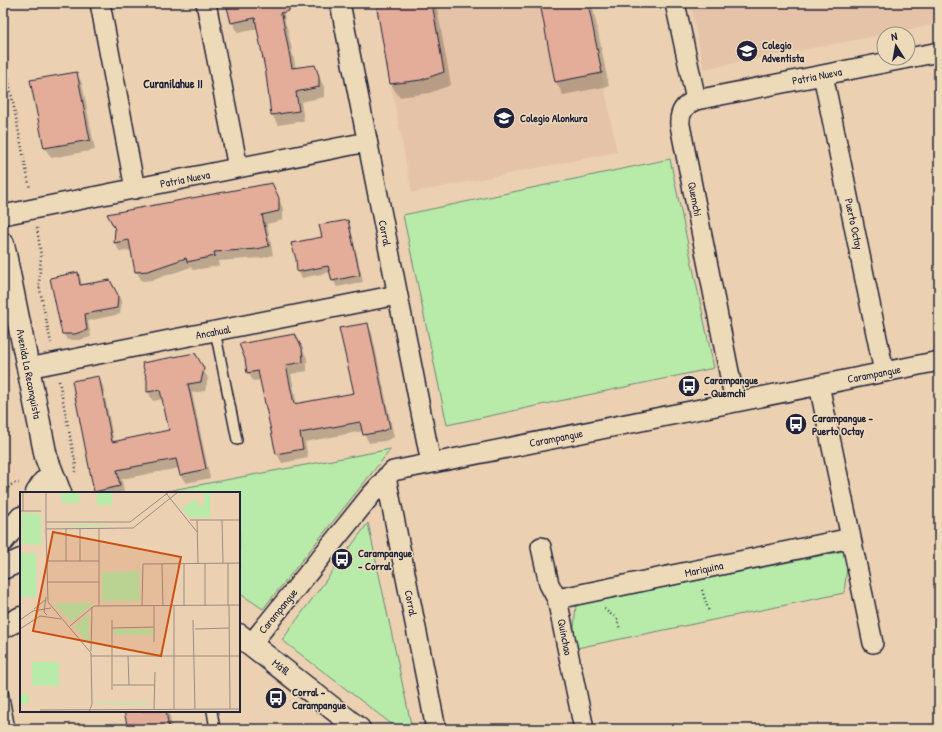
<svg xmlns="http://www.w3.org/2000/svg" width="942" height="732" viewBox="0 0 942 732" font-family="'Patrick Hand',sans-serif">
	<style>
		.built { fill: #e5c3a8 }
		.green { fill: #b8eaaa; stroke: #6d8672 }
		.shadow { fill: #0003 }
		.building { fill: #e3ad99; stroke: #22223b }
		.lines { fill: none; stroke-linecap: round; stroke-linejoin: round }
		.lane-casing { stroke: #22223b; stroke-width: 12 }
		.street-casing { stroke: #22223b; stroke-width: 22 }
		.secondary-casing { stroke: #22223b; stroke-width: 25 }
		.path { stroke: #22223b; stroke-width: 2.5; stroke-dasharray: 1 3; stroke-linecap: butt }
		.lane { stroke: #eddab8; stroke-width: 9 }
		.street { stroke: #eddab8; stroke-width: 19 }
		.secondary { stroke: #eddab8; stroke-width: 22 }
		.labels { text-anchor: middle; stroke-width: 3; stroke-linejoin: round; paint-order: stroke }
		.poi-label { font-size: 11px; font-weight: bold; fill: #22223b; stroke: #eddab8; text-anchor: start }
		.street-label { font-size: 11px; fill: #22223b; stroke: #eddab8 }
		.neighbourhood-label { font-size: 12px; font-weight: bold; fill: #22223b; stroke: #eddab8 }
		.inset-road { fill: none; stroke: #9b8b82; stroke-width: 1 }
		.view { fill: #ca5113; fill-opacity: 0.15; stroke: #ca5113; stroke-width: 2 }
		.inset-edge { fill: none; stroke: #22223b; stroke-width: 2 }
	</style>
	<rect width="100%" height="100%" fill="#ebd1b2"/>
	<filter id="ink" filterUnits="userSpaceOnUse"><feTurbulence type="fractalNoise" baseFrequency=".025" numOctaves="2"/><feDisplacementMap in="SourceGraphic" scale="8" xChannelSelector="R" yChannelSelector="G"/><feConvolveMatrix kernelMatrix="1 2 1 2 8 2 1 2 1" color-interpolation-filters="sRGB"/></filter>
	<g filter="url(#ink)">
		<path class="built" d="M375 3H588L617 152 412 193Z
			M690 3H939V24L704 69Z"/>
		<path class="green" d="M670 159 714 368 447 425 403 215Z
			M391 449 263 609 239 593V493H156Z
			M368 523 412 729H398L282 640Z
			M849 550 844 593 572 649 576 605Z"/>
		<path class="shadow" d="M227 3H283L285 23 287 27 296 69 314 66 324 87V97L301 102 304 121 278 125 272 115 267 74 258 29 238 33 232 22Z
			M377 3H463L437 8 451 85 429 93 399 97 391 84Z
			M541 3H592L609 86 563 95 556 82Z
			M76 73 82 83 95 150 51 158 45 148 31 81Z
			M277 194 283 209V220L267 224 273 255 262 258 218 261 219 266 193 270 191 267 153 280 142 281 136 271 132 250 120 252 115 243Z
			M347 221 351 228 363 282 337 287 333 280 331 272 302 278 298 271 323 238Z
			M77 273 81 280 82 286 114 288 122 302 120 314 88 321 91 337 79 340H67L63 333Z
			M367 324 372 333 394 437 385 441 369 443 363 431 305 442 308 458 282 463 277 454 261 380 253 381 248 372 300 344 307 358V371L291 374 297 405 355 394Z
			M194 354 208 378 205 391 192 393 210 478 186 483 180 475 179 468 122 479 124 493H96L95 491 98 377 103 386 114 443 171 431 163 399 153 401 148 392Z
			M125 711H169L172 729H129Z"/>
		<path class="building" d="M226 3H289V11L280 13 281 15H282L292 68 315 65 319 76V87L296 92 299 111 271 115 266 74 255 18 231 23Z
			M376 3H432L444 72 421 80 390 84Z
			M540 3H588L602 73 555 82Z
			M77 72 90 140 44 148 30 80Z
			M272 183 279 198V211L262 215 269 246 257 249 214 252 215 256 187 262 186 258 148 271 135 272 129 240 114 243 115 229 107 214Z
			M348 220 360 275 332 281 328 266 297 272 296 259 291 243 322 237 319 225Z
			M78 272 80 285 110 280 118 295 117 308 85 314 87 330 75 334H62L50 278Z
			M368 323 390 428 380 432 363 435 360 422 300 433 303 449 276 454 258 371 247 373 245 359 239 344 295 334 302 348 303 362 286 365 294 404 354 393 339 328Z
			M195 353 204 368 201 382 188 384 206 469 180 475 176 459 117 470 120 486 94 492 72 381 99 376 112 442 169 430 160 390 147 392V380L142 363Z
			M124 711H166L169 729H128Z"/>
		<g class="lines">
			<g class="lane-casing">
				<path id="lane" d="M215 331 237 440
					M3 692 10 729
					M212 711 215 729"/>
			</g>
			<g class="street-casing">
				<path id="street" d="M100 3 135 189
					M206 3 238 168
					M340 3 431 463
					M675 3 696 100
					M823 75 884 372
					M3 215 367 142
					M28 368 397 295
					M819 385 873 643
					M735 402 680 125C679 113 684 105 696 100L939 52
					M386 477 436 729
					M541 547 549 584 557 599 584 729
					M557 599 851 538
					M251 644 371 495 390 474 393 471 939 361"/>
			</g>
			<g class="secondary-casing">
				<path id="secondary" d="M3 244 46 457 60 493
					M37 493 44 482
					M3 540 21 518
					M3 568 21 560
					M3 627 21 618
					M239 635 359 729"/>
			</g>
			<path class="path" d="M3 52 30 189
				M37 228 41 256 39 285 51 343
				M59 381 76 466 75 472
				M3 494C8 489 11 482 19 483
				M702 590 709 612
				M604 609 617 619 620 630"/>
			<use href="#lane" class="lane"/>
			<use href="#street" class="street"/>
			<use href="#secondary" class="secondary"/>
		</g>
	</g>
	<defs>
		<g id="school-disc" transform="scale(1.15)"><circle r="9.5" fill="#22223b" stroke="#eddab8"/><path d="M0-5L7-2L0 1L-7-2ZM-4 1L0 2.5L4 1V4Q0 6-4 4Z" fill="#fff"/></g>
		<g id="bus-disc" transform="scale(1.15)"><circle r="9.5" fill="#22223b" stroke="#eddab8"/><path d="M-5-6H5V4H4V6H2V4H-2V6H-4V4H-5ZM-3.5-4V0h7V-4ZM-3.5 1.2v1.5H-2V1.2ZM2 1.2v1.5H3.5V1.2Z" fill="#fff"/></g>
	</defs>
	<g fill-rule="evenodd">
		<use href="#school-disc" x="747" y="51"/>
		<use href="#school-disc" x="504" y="118"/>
		<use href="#bus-disc" x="689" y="386"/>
		<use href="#bus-disc" x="796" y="424"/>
		<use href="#bus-disc" x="342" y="559"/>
		<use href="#bus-disc" x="276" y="698"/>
	</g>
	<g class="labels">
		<g class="poi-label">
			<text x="762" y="49">Colegio<tspan x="762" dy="13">Adventista</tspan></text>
			<text x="520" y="122">Colegio Alonkura</text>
			<text x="704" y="384">Carampangue<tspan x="704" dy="13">- Quemchi</tspan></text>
			<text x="812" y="422">Carampangue -<tspan x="812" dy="13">Puerto Octay</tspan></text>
			<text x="358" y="557">Carampangue<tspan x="358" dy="13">- Corral</tspan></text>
			<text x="292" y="696">Corral -<tspan x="292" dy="13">Carampangue</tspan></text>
		</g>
		<g class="street-label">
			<text transform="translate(817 76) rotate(-11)" y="4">Patria Nueva</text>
			<text transform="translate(185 179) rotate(-11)" y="4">Patria Nueva</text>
			<text transform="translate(695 199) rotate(79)" y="4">Quemchi</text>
			<text transform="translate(854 224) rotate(78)" y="4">Puerto Octay</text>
			<text transform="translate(385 233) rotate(79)" y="4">Corral</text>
			<text transform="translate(213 332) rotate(-11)" y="4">Ancahual</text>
			<text transform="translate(29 374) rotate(79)" y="4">Avenida La Reconquista</text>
			<text transform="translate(874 374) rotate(-11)" y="4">Carampangue</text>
			<text transform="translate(556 438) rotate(-11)" y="4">Carampangue</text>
			<text transform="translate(704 569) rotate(-12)" y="4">Mariquina</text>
			<text transform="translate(411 603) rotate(79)" y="4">Corral</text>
			<text transform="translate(278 611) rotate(-51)" y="4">Carampangue</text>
			<text transform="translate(565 637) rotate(79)" y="4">Quinchao</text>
			<text transform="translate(281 667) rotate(38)" y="4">Máfil</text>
		</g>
		<g class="neighbourhood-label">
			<text x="173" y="88">Curanilahue II</text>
		</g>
	</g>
	<g transform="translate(20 492)">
		<rect width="220" height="220" fill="#ebd1b2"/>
		<path d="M41 0H59V11H42ZM184 0H190V26L169 25 162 16 175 7H177V13H184ZM77 1H92V13H77ZM2 21 21 22V53L2 52ZM89 33 62 35 37 34 88 32ZM16 61V105H0V62ZM119 79 120 109H82V80ZM33 111H74L52 130ZM69 121V152L54 134ZM95 137H133L132 143H93ZM12 170H39V194L12 193ZM-1.5 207a5.5 5.5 0 1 1 11 0a5.5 5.5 0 1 1-11 0ZM127 211V213L74 212V211Z" fill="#b8eaaa"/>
		<path class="inset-road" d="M3 0V19M26 0V37L113 36 158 0M145 0 177 40M0 19H21M170 28H220M177 28 178 72M202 28 203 71M26 30H110L149 0M26 37 28 110 71 161 72 212 69 220M79 37V114M26 69H79M46 69V37M60 69V37M208 71V113M142 72 143 114M164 72V114M185 72V114M27 90H79M26 105 24 120 27 123M209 113 210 217M122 114 123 72 220 71M134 114V150M154 114V217M14 117 25 108M0 128 13 119 31 116M92 128V198M173 128 175 217M50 134 74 114 220 113M92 136 134 135M0 137 20 124 41 127M175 137 209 136M71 159 72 115M71 164H220M108 164 109 193M93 193H134M134 217 135 180M20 218 220 217"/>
		<path class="view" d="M33 40 161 65 141 164 13 139Z"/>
		<rect width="220" height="220" class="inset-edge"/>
	</g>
	<rect width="942" height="732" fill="none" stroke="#eddab8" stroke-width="16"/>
	<rect x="8" y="8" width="926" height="716" fill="none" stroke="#22223b" stroke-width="1.5" filter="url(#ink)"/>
	<g transform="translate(896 46) rotate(349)"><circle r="19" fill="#eddab8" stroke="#9c9086"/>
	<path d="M0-3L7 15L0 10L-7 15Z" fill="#22223b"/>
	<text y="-6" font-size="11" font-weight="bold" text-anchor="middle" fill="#22223b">N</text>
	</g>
</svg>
